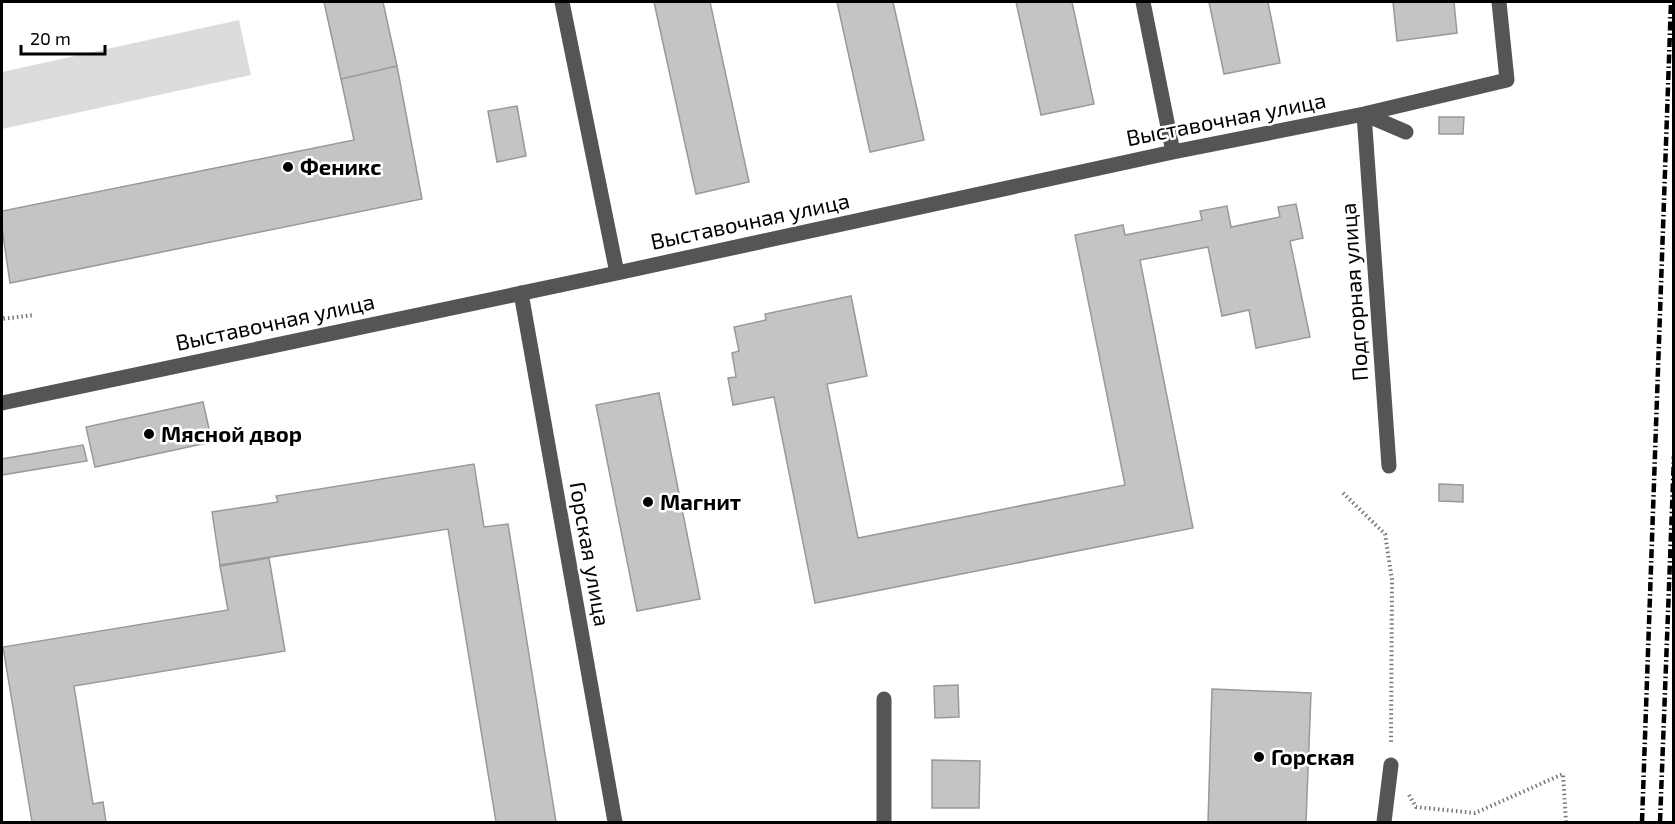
<svg xmlns="http://www.w3.org/2000/svg" width="1675" height="824" viewBox="0 0 1675 824" font-family="'Exo 2',sans-serif">
	<style>
		.green { fill: #dcdcdc }
		.building { fill: #c4c4c4; stroke: #999; stroke-width: 1.5 }
		.lines { fill: none; stroke-linecap: round; stroke-linejoin: round }
		.path { stroke: #777; stroke-width: 4; stroke-dasharray: 1.5 3; stroke-linecap: butt }
		.minor { stroke: #555; stroke-width: 15 }
		.rail { stroke: #000; stroke-width: 4.5; stroke-dasharray: 9 3 1.5 3; stroke-linecap: butt }
		.poi-dot { fill: #000; stroke: #fff; stroke-width: 2 }
		.labels { text-anchor: middle; stroke-width: 5; stroke-linejoin: round; paint-order: stroke }
		.street-label { font-size: 22px; fill: #000; stroke: #fff }
		.poi-label { font-size: 22px; font-weight: bold; fill: #000; stroke: #fff; text-anchor: start }
	</style>
	<rect width="100%" height="100%" fill="#fff"/>
	<path class="green" d="M239 20 251 75 2 129V72Z"/>
	<path class="building" d="M324 2H383L397 66 341 79Z
		M654 2H710L749 182 696 194Z
		M837 2H893L924 140 870 152Z
		M1016 2H1072L1094 104 1041 115Z
		M1209 2H1268L1280 63 1224 74Z
		M1393 2H1454L1457 33 1397 41Z
		M397 66 422 199 10 283 2 228V211L354 140 341 79Z
		M517 106 526 156 497 162 488 111Z
		M1439 117H1464L1463 134H1439Z
		M1296 204 1303 238 1290 241 1310 337 1256 348 1249 310 1222 316 1208 247 1140 260 1193 528 815 603 774 397 733 405 728 378 736 377 732 353 739 351 734 327 766 320 765 314 851 296 867 376 827 384 858 538 1125 485 1075 235 1123 225 1125 235 1202 220 1200 211 1227 206 1231 227 1280 217 1278 207Z
		M659 393 700 599 637 611 596 405Z
		M203 402 212 442 95 467 86 427Z
		M83 445 87 461 2 475V459Z
		M474 464 484 527 508 524 556 822H496L448 529 220 565 212 512 278 502 276 496Z
		M1439 484 1463 485V502L1439 501Z
		M269 558 285 651 74 686 93 804 103 802 106 822H32L3 647 228 610 220 566Z
		M958 685 959 717 935 718 934 686Z
		M1212 689 1311 693 1306 822H1208Z
		M932 760 980 761 979 808H932Z"/>
	<g class="lines">
		<path class="path" d="M2 316V319L34 315
			M1343 493 1385 534 1392 580 1391 744
			M1409 795 1416 807 1475 813 1563 774 1566 822"/>
		<path class="minor" d="M562 2 617 273
			M1143 2 1173 152
			M521 293 615 822
			M2 403 617 273 1173 152 1364 114 1507 80 1499 2
			M1389 466 1364 114 1406 132
			M884 699V822
			M1384 822 1391 765"/>
		<path class="rail" d="M1642 822 1671 2
			M1660 822 1674 456"/>
	</g>
	<g class="poi-dot">
		<circle cx="288" cy="167" r="6"/>
		<circle cx="149" cy="434" r="6"/>
		<circle cx="648" cy="502" r="6"/>
		<circle cx="1259" cy="757" r="6"/>
	</g>
	<g class="labels">
		<g class="street-label">
			<text transform="translate(1226 119) rotate(-11)" y="8">Выставочная улица</text>
			<text transform="translate(750 221) rotate(-12)" y="8">Выставочная улица</text>
			<text transform="translate(1354 292) rotate(-94)" y="8">Подгорная улица</text>
			<text transform="translate(275 322) rotate(-12)" y="8">Выставочная улица</text>
			<text transform="translate(590 554) rotate(80)" y="8">Горская улица</text>
		</g>
		<g class="poi-label">
			<text x="300" y="175">Феникс</text>
			<text x="161" y="442">Мясной двор</text>
			<text x="660" y="510">Магнит</text>
			<text x="1271" y="765">Горская</text>
		</g>
	</g>
	<rect width="1675" height="824" fill="none" stroke="#000000" stroke-width="6"/>
	<path d="M21 45v9h84v-9" fill="none" stroke="#000000" stroke-width="3"/>
	<text x="30" y="45" font-size="18" fill="#000000" stroke="#ffffff" stroke-width="4.5" paint-order="stroke">20 m</text>
</svg>
